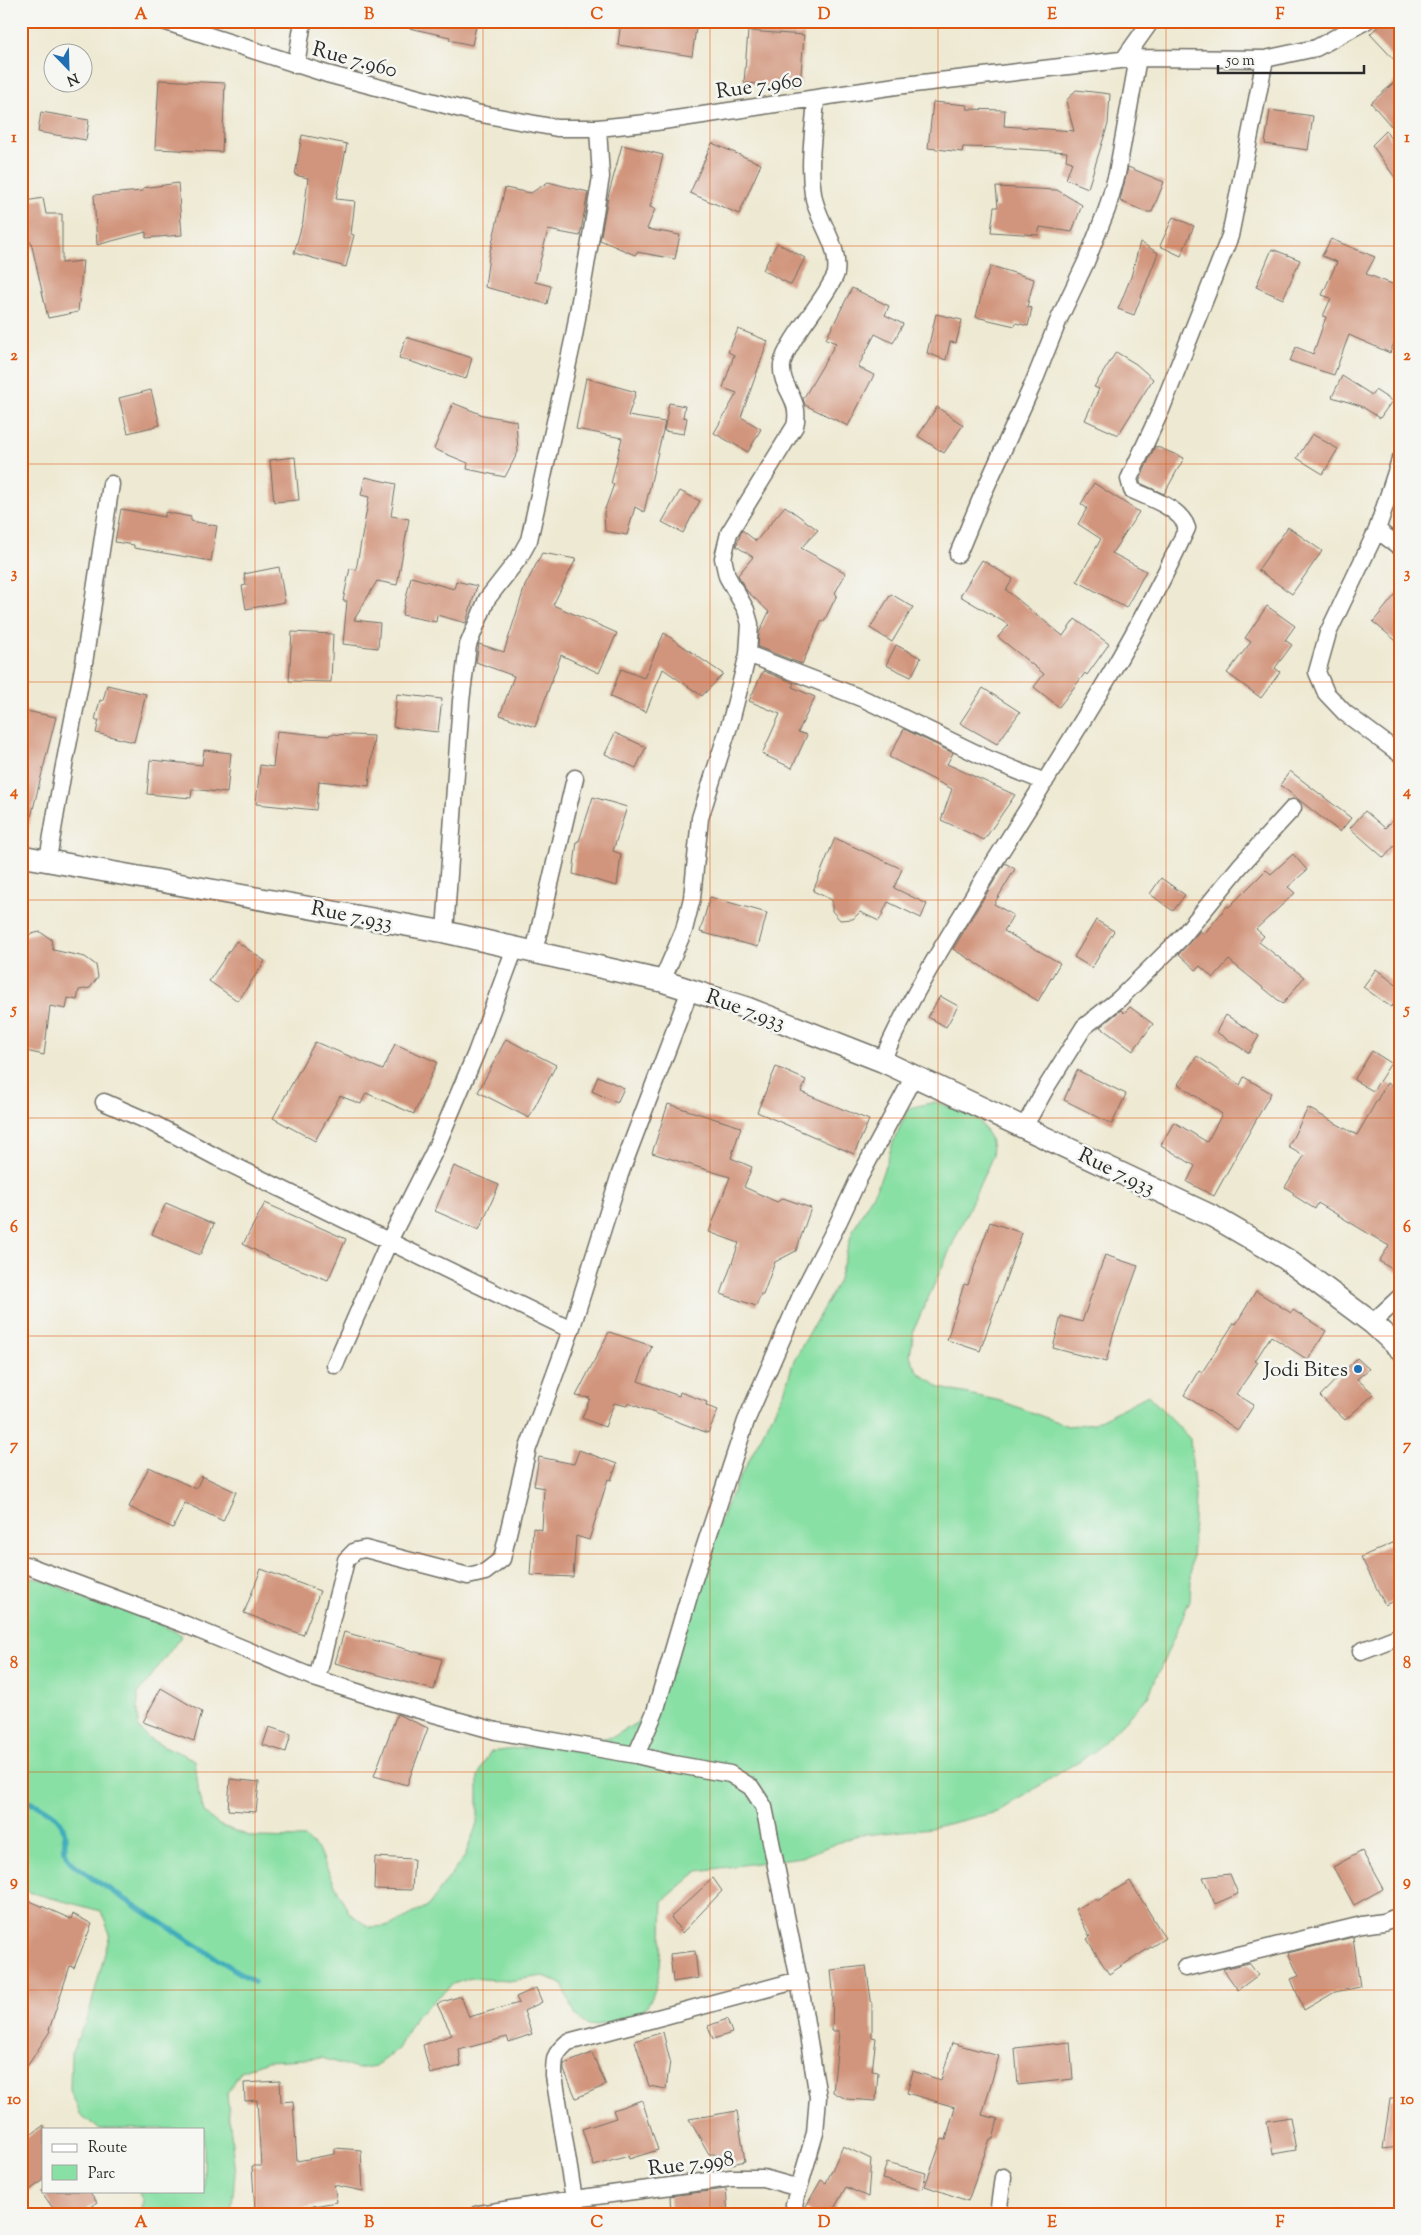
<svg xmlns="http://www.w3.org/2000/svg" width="1421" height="2235" viewBox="0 0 1421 2235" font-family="'Sorts Mill Goudy',serif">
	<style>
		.green { fill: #89e0a5; stroke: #5a8668 }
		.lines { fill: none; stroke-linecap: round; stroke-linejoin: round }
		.stream { stroke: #3dacba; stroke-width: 5.5 }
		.building { fill: #d1947c }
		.minor-casing { stroke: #6f6e65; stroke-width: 19 }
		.tertiary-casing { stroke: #6f6e65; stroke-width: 24 }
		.minor { stroke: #fff; stroke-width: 16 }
		.tertiary { stroke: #fff; stroke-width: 21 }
		.grid { fill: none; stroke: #df570e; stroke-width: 1; stroke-opacity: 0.55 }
		.poi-dot { fill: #1f6fb2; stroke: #f6f6f2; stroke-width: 2 }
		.labels { text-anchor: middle; stroke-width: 5; stroke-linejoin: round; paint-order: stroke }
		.street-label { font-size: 21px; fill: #2b2b2b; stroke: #f6f6f2 }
		.poi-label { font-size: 21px; fill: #2b2b2b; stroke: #f6f6f2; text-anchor: end }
		.neatline { fill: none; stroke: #df570e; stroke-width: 2 }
		.grid-label { font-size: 16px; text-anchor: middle; font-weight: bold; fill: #df570e }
	</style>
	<rect width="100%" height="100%" fill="#f6f6f2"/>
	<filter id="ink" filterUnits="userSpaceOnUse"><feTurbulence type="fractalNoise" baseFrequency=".02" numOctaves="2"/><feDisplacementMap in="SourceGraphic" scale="10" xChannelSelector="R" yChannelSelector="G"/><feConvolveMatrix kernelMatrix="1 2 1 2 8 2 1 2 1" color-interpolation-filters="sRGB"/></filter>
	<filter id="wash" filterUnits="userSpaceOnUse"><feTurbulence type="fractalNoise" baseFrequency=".0096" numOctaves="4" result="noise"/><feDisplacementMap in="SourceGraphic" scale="20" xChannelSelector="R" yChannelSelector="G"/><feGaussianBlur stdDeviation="1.12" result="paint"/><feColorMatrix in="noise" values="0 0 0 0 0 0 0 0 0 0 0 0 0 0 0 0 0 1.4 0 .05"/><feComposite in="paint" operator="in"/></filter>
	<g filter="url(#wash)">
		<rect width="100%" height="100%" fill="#eee9d2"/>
		<path class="green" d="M935 1102 977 1117 990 1138 993 1155 914 1329 910 1356 918 1372 940 1388 1001 1401 1068 1426 1094 1423 1148 1395 1190 1439 1195 1497 1190 1600 1148 1697 1095 1751 997 1812 931 1828 855 1836 801 1857 698 1871 663 1901C661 1932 667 2003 633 2018 620 2023 602 2024 588 2026L576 2017 562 1984 544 1976 508 1981 471 1978 453 1984 415 2017 398 2049 375 2066 357 2069 322 2058 267 2061 241 2071 227 2094 235 2174 231 2214H139L143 2201 138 2191H204V2129H99L80 2114 70 2090 71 2054 89 2013 110 1934 101 1911 21 1890V1581L33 1578 49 1582 97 1605 132 1610 182 1635 138 1694V1727L149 1739 195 1760 199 1796 205 1814 219 1825 252 1837 305 1838 317 1848 349 1913 370 1927 389 1926 428 1906 465 1856 478 1821V1776L490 1752 613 1737 643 1719 728 1501 784 1392 794 1360 838 1282 853 1230 879 1183 894 1140 909 1108Z"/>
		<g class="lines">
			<path class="stream" d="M21 1800C36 1804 61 1813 64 1831 67 1841 61 1851 70 1861 76 1867 85 1872 92 1878L254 1982"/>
		</g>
		<g id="blocks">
			<path class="building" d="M409 21H477L472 45 449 40 450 37 409 28Z
				M621 21H697L692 56 618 45Z
				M1384 21H1400V66L1370 34Z
				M748 31 804 35 800 87 744 83Z
				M1400 77V118L1391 126 1371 103Z
				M159 80 225 83 222 152 155 149Z
				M1076 90 1110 94 1108 124 1088 188 1066 179 1072 162 1066 160 1067 152 1008 148 963 147 962 152 928 148 933 102 968 105 967 109 1005 110 1004 126 1074 131 1066 101Z
				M1270 110 1313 116 1308 150 1265 144Z
				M41 112 89 120 86 140 38 132Z
				M1386 131 1400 155V185L1372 145Z
				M302 135 347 144 336 199 355 201 351 234 354 235 346 267 294 253 303 221 308 178 295 175Z
				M712 143 761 164 739 214 690 193Z
				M622 145 663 155 650 207 655 209 647 229 680 235 675 259 637 252 635 255 600 240 608 197Z
				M1128 167 1164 182 1152 212H1146L1120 201Z
				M548 182 588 192 580 236 548 230 535 282 551 286 547 304 485 287 489 256 505 188 531 193Z
				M178 183 182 235 146 238V232L97 245 94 195 143 191V188Z
				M996 187 1057 190 1082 205 1072 232 1040 227 1038 235 991 232 994 207H998Z
				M43 198 46 214H62V263L83 261 78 312 48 318 31 242H25L26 201Z
				M1173 217 1194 226 1181 256 1160 246Z
				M1331 239 1375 257 1366 274 1400 287V328L1390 353 1349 335 1334 375 1290 361 1296 347 1313 354 1326 317 1323 316 1331 298 1322 295 1337 262 1322 256Z
				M1140 242 1158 253 1134 315 1118 309 1131 277Z
				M777 243 805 258 791 285 763 270Z
				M1272 249 1300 260 1283 299 1256 287Z
				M991 266 1034 279 1027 307 1032 308 1028 326 1016 323 1015 326 976 317 984 284Z
				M852 288 889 306 885 315 903 324 893 343 875 334 858 367 874 375 848 426 805 405 803 399 836 343 826 339Z
				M936 314 962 320 956 343 950 342 946 360 927 353Z
				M738 329 768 341 741 417 761 429 748 452 714 433 737 393 723 388 734 355 728 352Z
				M406 337 472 358 466 379 399 358Z
				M1116 352 1136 364 1153 379 1118 435 1085 420 1099 389 1094 387Z
				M1342 376 1372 395 1375 390 1392 401 1380 418 1361 406 1332 397Z
				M586 378 636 392 628 416 665 422 644 512 635 507 627 535 605 531 604 512 614 484H611L622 438 576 429Z
				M151 390 160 425 128 433 119 398Z
				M453 403 483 415 516 421 518 452 505 477 467 469 468 463 434 449Z
				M669 403 685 406 683 417 687 418 684 434 664 431Z
				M937 407 963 425 944 453 918 436Z
				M1312 434 1338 449 1323 474 1297 458Z
				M1155 446 1184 458 1164 494 1140 483V480Z
				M295 457 299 500 274 502 270 460Z
				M365 477 396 484 391 516 409 519 397 585 377 581 354 620 380 623 378 648 343 644 347 601H343L350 568 356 570 369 497 361 495Z
				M1094 483 1139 512 1112 553 1146 571 1126 608 1077 581 1101 539 1078 524 1087 508 1081 504Z
				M680 491 700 501 683 533 662 522Z
				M785 506 818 530 801 548 846 573 835 593 837 595 824 621 822 620 802 664 758 647 759 633 769 612 746 590 738 575 753 557 736 546 742 530 756 541Z
				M121 509 165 517V512L191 517V521L217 526 211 561 134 548V545L115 542Z
				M1288 527 1322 551 1292 594 1258 570Z
				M542 553 576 559 553 605 617 633 599 673 561 655 535 727 500 715 514 676 476 662 479 644 504 652 525 586Z
				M982 560 1013 579 1006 590 1063 636 1075 619 1109 644 1087 675 1085 673 1059 707 1034 687 1044 674 998 637 1009 625 960 596Z
				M279 567 285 602 246 609 242 586 246 585 244 574Z
				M411 577 454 589 456 581 477 586 466 623 437 615 436 622 402 615Z
				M1400 589V644L1373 622Z
				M891 594 913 607 892 642 870 628Z
				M1267 606 1295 626 1285 640 1292 645 1275 668 1280 672 1261 698 1227 673 1251 642 1245 638Z
				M292 632 333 634 331 682 289 681Z
				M664 633 723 674 702 696 663 669 646 712 610 697 621 669 644 678Z
				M896 645 921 658 911 677 886 665Z
				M763 671 794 683 792 687 815 697 798 732 807 735 792 768 762 754 780 714 749 701Z
				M107 685 146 694 134 742 96 733 99 720H95L100 700 103 701Z
				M983 688 1020 712 997 744 960 723Z
				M397 694 442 699 438 732 393 727Z
				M21 710 56 717 28 829 21 828Z
				M904 729 953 753 947 764 1015 795 984 840 941 820 952 789 889 757Z
				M277 731 329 736 330 734 374 736 369 786 319 781 316 810 256 804 260 765 273 767Z
				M615 733 646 747 636 768 605 754Z
				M204 750 231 753 227 793 192 789 191 798 147 794 150 760 202 765Z
				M1290 771 1351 818 1340 832 1280 785Z
				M593 797 627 807 613 851 621 854 617 886 573 874 577 841H579Z
				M1365 811 1385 828 1400 812V839L1384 858 1350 828Z
				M835 838 902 869 894 888 927 904 921 918 888 902 879 921 860 912 853 919 840 920 832 911V900L813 891Z
				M1293 854 1307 870 1288 887 1295 893 1256 929 1264 936 1259 942 1304 977 1283 1004 1229 960 1213 978 1200 966 1196 970 1179 954 1200 931 1204 934 1227 906 1229 907 1266 870 1271 874Z
				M1005 863 1015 869 994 904 1013 915 1004 931 1060 963 1038 1001 953 949Z
				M1161 878 1185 895 1173 911 1150 894Z
				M710 897 767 913 758 947 700 932Z
				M1096 920 1114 931 1092 968 1074 957Z
				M40 932 51 939 53 950 85 957 96 965 98 977 90 988 79 990 77 1000 68 998 66 1009 50 1006 44 1055 21 1050V942L27 935Z
				M236 941 265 961 238 1001 209 981Z
				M1376 969 1400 988V997L1391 1007 1363 987Z
				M940 996 958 1006 946 1027 928 1017Z
				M1130 1007 1153 1024 1133 1051 1100 1027 1121 1010 1124 1013Z
				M1226 1015 1259 1036 1249 1053 1216 1032Z
				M506 1039 556 1065 529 1118 478 1092Z
				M315 1042 383 1070 395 1044 437 1062 414 1114 366 1093 361 1104 340 1096 315 1141 273 1118Z
				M1372 1051 1391 1063 1373 1091 1354 1080Z
				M1197 1056 1240 1085 1244 1077 1271 1093 1214 1196 1187 1182 1195 1166 1161 1145 1174 1122 1207 1142 1222 1114 1178 1084Z
				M776 1067 806 1080 801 1092 869 1120 854 1154 757 1112Z
				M1077 1070 1126 1094 1112 1124 1064 1100Z
				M598 1076 624 1088 617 1103 592 1091Z
				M1387 1083 1400 1090V1274L1379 1261 1389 1246 1318 1203 1315 1209 1293 1195 1294 1193 1285 1187 1304 1156 1288 1147 1308 1108 1357 1135Z
				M668 1104 741 1127 731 1158 752 1167 744 1187 777 1202 783 1198 811 1208 796 1251 775 1262 763 1295H761L756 1306 721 1294 739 1243 709 1232 730 1177 652 1153Z
				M454 1166 499 1185 479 1230 435 1211Z
				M166 1203 214 1224 200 1255 152 1234Z
				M265 1203 346 1239 328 1280 272 1259 243 1244Z
				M990 1222 1022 1233 980 1351 947 1340 964 1284 968 1285Z
				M1105 1255 1138 1266 1113 1335 1106 1362 1053 1348 1061 1316 1082 1322Z
				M1256 1291 1291 1313 1293 1310 1326 1331 1308 1360 1271 1336 1255 1361 1258 1362 1236 1394 1254 1405 1238 1430 1184 1395 1199 1370 1202 1372 1234 1323 1236 1324Z
				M609 1332 652 1346 638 1381 679 1396 680 1392 707 1402 706 1406 718 1410 708 1433 628 1403 627 1406 614 1403 605 1427 582 1418 590 1398 576 1396Z
				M1357 1358 1369 1369 1357 1379 1374 1394 1345 1420 1320 1396Z
				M579 1450 617 1464 611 1480 608 1479 589 1540 576 1536 573 1577 530 1575 533 1528 542 1530 544 1488 534 1486 539 1457 574 1464Z
				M149 1467 196 1489 202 1476 236 1492 223 1521 185 1503 173 1528 129 1507Z
				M1395 1542 1400 1556V1598L1385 1605 1361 1557Z
				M261 1569 320 1591 303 1635 244 1613Z
				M344 1632 442 1659 434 1690 335 1663Z
				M161 1688 202 1712 194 1741 143 1722Z
				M397 1714 428 1728 407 1785 374 1776Z
				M269 1727 291 1734 286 1752 263 1745Z
				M230 1779 259 1782 256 1812 228 1810Z
				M1362 1851 1383 1889 1354 1905 1333 1867Z
				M375 1857 414 1859 412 1890 374 1889Z
				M1230 1874 1238 1894 1215 1904 1203 1877Z
				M713 1878 722 1891 682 1933 671 1917Z
				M1130 1881 1165 1938 1109 1974 1087 1939 1090 1937 1075 1909 1096 1899 1097 1901Z
				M21 1897 71 1919 73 1914 92 1924 74 1968 70 1966 49 2030 50 2031 21 2076Z
				M1353 1937 1360 1987 1335 1992 1304 2010 1291 1979 1299 1976 1288 1953Z
				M695 1951 698 1978 673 1982 670 1954Z
				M1249 1963 1258 1975 1238 1990 1223 1969Z
				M866 1966 872 2006V2037L876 2038 872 2071 878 2072 876 2101 846 2099 833 2092 839 2031H832L833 1991 831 1970Z
				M536 1988 542 2002 524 2011 532 2034 509 2042 507 2037 459 2050 461 2066 430 2074 423 2045 452 2035 437 2004 461 1996 469 2017 519 2003 516 1997Z
				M727 2019 732 2033 713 2039 708 2026Z
				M663 2032 670 2061 666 2089 649 2086 635 2041Z
				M1070 2042 1073 2079 1018 2085 1015 2048Z
				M952 2043 999 2056 982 2115 998 2119 993 2139H990L968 2201 925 2186 942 2139 946 2140 955 2107 907 2093 913 2071 941 2080Z
				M592 2053 606 2085 576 2098 564 2070V2064Z
				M280 2081 281 2102 293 2101 297 2161 335 2154V2148L361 2150 363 2191 334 2185 337 2202 302 2208 301 2207 255 2210 252 2166H261L257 2100 245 2101 244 2083Z
				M1390 2099H1400V2147L1383 2149Z
				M642 2100 658 2150 629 2159 628 2156 594 2166 582 2129 616 2118 613 2110Z
				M737 2111 745 2161 729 2165 723 2154H709L689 2119Z
				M1290 2117 1296 2150 1273 2154 1267 2121Z
				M44 2125V2180L21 2196V2142Z
				M843 2146 871 2159 868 2197 846 2187 831 2214H813L805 2208 821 2180 826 2183Z
				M887 2162 926 2173 922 2190 882 2179Z
				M726 2189 728 2214H671L670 2196Z
				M41 2191H89L97 2202 81 2214H57Z"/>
		</g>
	</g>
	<g filter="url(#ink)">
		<use href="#blocks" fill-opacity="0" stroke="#6f6e65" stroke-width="1"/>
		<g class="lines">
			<g class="minor-casing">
				<path id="minor" d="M163 21 327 74 476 113 557 128H598L656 122 896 86 1138 58 1265 59 1316 48 1366 21
					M1124 59 1151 21
					M296 65 303 21
					M1400 460 1377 530 1328 633 1317 672 1326 693 1345 713 1400 754
					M1377 530 1400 547
					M958 554 982 496 1033 384 1059 319 1086 262 1107 209 1117 174 1138 58
					M748 654 866 700 986 758 1045 782
					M48 859 63 771 84 663 111 484
					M445 932 461 701 468 645 487 599 519 558 529 540 574 336 601 177 598 128
					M534 952 575 778
					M662 981 684 930 692 898 700 818 732 717 748 654 750 624 746 610 727 576 723 558 729 533 795 426C802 398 780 389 782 365 785 345 818 307 829 287 831 283 835 278 836 273 840 243 817 222 813 194 808 162 814 130 816 99
					M882 1061C912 992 954 928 993 864 1062 754 1133 646 1187 528 1181 508 1149 498 1132 490L1129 479 1161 410 1230 236 1265 59
					M104 1102 152 1123 218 1158 571 1330
					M1024 1127 1047 1086 1084 1027 1119 999 1182 937 1240 866 1293 808
					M1372 1323 1400 1297
					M335 1365 389 1241 434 1152 476 1053 515 948
					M26 1565 184 1624 317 1679 376 1698 496 1731 636 1755
					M1361 1651 1400 1636
					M317 1679 346 1560 355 1551 365 1549 468 1576 485 1572 502 1559 528 1448 571 1330 620 1174 690 990
					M1185 1968 1362 1925 1383 1922 1400 1916
					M799 2188 815 2133 818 2097 799 1980 764 1807 751 1787 730 1774 673 1764 636 1755 655 1712 694 1579 746 1421 802 1293 837 1225 858 1180 914 1076
					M479 2214 574 2199 554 2076C554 2058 554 2054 568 2042L799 1980
					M576 2214 574 2199 731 2178H763L799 2188 794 2204 796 2214
					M998 2214 1003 2177"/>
			</g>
			<g class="tertiary-casing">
				<path id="tertiary" d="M21 856 445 932 662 981 747 1008 882 1061 1214 1217 1286 1259 1372 1323 1400 1349"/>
			</g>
			<use href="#minor" class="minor"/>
			<use href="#tertiary" class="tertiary"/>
		</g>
	</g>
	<path class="grid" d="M255 21V2214M483 21V2214M710 21V2214M938 21V2214M1166 21V2214M21 246H1400M21 464H1400M21 682H1400M21 900H1400M21 1118H1400M21 1336H1400M21 1554H1400M21 1772H1400M21 1990H1400"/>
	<circle class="poi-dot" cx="1358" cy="1369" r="5"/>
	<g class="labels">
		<g class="street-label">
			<text transform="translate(355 59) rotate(15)" y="7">Rue 7.960</text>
			<text transform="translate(759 85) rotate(-8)" y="7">Rue 7.960</text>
			<text transform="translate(352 915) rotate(11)" y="7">Rue 7.933</text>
			<text transform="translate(746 1009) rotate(20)" y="7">Rue 7.933</text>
			<text transform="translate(1117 1171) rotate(26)" y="7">Rue 7.933</text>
			<text transform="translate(691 2163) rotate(-7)" y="7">Rue 7.998</text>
		</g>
		<g class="poi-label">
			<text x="1348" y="1376">Jodi Bites</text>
		</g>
	</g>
	<rect width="1421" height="2235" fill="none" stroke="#f6f6f2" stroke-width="55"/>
	<rect x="42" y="2128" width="162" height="65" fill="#f6f6f2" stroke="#a5a5a2"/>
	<rect x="52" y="2144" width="25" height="8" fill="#ffffff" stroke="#a5a5a2"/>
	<text x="88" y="2152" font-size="15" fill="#2b2b2b">Route</text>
	<rect x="52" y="2165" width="25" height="15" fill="#89e0a5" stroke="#a5a5a2"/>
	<text x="88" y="2178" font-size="15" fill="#2b2b2b">Parc</text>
	<g transform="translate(68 68) rotate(157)"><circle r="24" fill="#f6f6f2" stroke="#a5a5a2"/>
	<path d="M0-4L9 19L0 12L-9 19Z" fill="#1f6fb2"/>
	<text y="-8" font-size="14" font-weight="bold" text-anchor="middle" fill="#2b2b2b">N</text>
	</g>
	<path d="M1218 65v8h146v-8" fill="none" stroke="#2b2b2b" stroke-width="2.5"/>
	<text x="1226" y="65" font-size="15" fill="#2b2b2b" stroke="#f6f6f2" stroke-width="4" paint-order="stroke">50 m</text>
	<rect x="28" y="28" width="1366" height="2180" class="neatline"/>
	<g class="grid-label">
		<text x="141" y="19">A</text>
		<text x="369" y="19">B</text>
		<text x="597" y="19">C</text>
		<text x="824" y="19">D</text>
		<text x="1052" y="19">E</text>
		<text x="1280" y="19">F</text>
		<text x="14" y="142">1</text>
		<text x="1407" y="142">1</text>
		<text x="14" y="360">2</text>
		<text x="1407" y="360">2</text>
		<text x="14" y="578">3</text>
		<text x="1407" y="578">3</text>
		<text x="14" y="796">4</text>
		<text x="1407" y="796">4</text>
		<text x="14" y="1014">5</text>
		<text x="1407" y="1014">5</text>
		<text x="14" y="1232">6</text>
		<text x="1407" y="1232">6</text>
		<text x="14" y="1450">7</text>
		<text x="1407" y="1450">7</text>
		<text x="14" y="1668">8</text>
		<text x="1407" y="1668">8</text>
		<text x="14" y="1886">9</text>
		<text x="1407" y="1886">9</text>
		<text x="14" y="2104">10</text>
		<text x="1407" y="2104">10</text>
		<text x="141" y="2227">A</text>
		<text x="369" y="2227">B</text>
		<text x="597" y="2227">C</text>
		<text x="824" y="2227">D</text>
		<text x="1052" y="2227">E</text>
		<text x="1280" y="2227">F</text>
	</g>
</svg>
